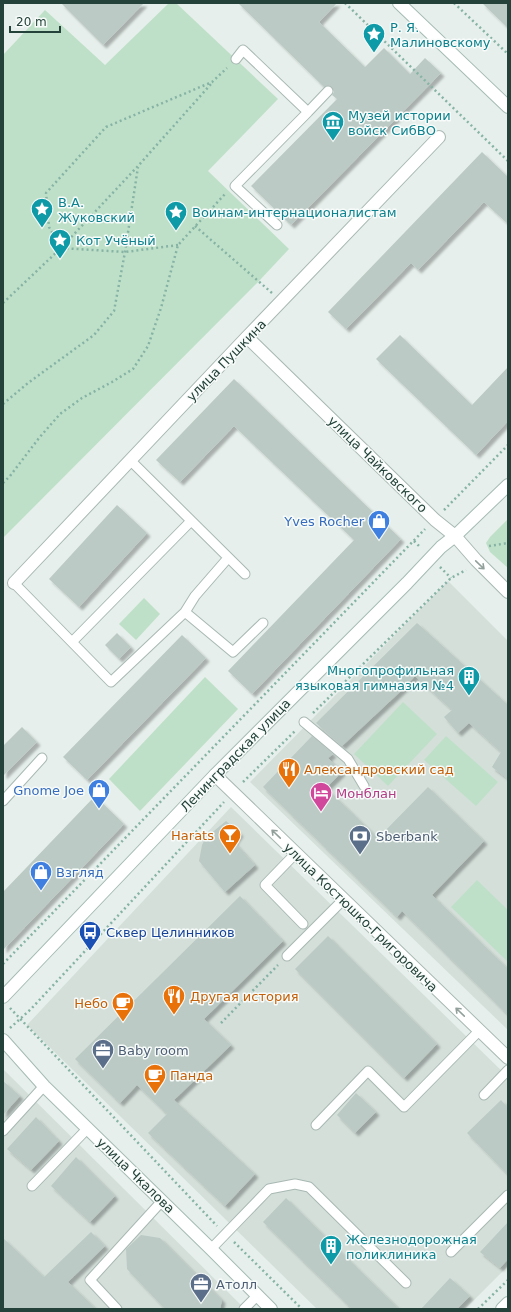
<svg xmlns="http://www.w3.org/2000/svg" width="511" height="1312" viewBox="0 0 511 1312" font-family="'DejaVu Sans',sans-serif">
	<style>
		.built { fill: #d4dfda }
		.green { fill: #bfe0c8 }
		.building { fill: #bbcac4; filter: url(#shadow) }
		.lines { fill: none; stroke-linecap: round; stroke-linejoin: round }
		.service-casing { stroke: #a8b8b2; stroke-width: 11 }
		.minor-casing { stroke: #a8b8b2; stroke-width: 14 }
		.secondary-casing { stroke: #a4bbb3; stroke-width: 14 }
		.path { stroke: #86b3a5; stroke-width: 2.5; stroke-dasharray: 2 3; stroke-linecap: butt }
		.service { stroke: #fff; stroke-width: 9 }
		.minor { stroke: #fff; stroke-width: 12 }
		.secondary { stroke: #fff; stroke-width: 12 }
		.oneway { stroke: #92a09c }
		.labels { text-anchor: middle; stroke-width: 3; stroke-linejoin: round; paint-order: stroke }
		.culture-label { font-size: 13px; fill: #0d838f; stroke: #f7fbf9; text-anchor: start }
		.street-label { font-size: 13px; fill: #24423a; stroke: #f7fbf9 }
		.shop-label { font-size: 13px; fill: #366cbe; stroke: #f7fbf9; text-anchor: end }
		.food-label { font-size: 13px; fill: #c56008; stroke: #f7fbf9; text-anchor: start }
		.hotel-label { font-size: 13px; fill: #b23c85; stroke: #f7fbf9; text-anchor: start }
		.service-label { font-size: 13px; fill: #4e5e75; stroke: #f7fbf9; text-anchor: start }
		.transit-label { font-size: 13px; fill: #164399; stroke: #f7fbf9; text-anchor: start }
	</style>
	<defs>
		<filter id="shadow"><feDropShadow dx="3.5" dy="3.5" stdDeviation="1" flood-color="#0004"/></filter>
	</defs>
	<rect width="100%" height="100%" fill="#e6efeb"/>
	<path class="built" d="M448 581 508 641V1030L250 782Z
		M231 807 508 1077V1266L465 1309H317L27 1025Z
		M3 1069 245 1309H3Z"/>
	<path class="green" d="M169 3H176L278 99 208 171 289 249 259 281 3 538V55L45 10 105 65Z
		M508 519V568L490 552 486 543 490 537Z
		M144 598 160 614 136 640 119 624Z
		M205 677 238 709 140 811 109 779Z
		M403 702 437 734 388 786 354 754Z
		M446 736 498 782 476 806 424 760Z
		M477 880 508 910V962L451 907Z"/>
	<path class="building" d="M61 3H144L103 45Z
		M238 3H337L319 22 365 67 384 48 410 74 425 58 441 73 291 225 251 186 337 99 332 95 334 92 332 87 329 85 324 87Z
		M482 3H508V28Z
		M482 152 508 177V224L484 202 418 270 411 263 346 329 328 312Z
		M400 335 472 405 508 367V421L476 455 376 359Z
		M234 379 401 539 252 694 228 671 354 540 234 426 180 482 156 460Z
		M117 505 147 533 79 607 49 579Z
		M417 623 508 705V779L492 767 501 752 469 723 458 733 444 717 452 710 415 676 403 689 342 746 316 723Z
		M117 633 131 647 119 659 105 645Z
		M182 635 206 658 87 780 63 757Z
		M22 727 37 742 3 776V746Z
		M312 736 333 754 328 758 342 772 326 788 378 838 428 787 484 841 432 895 508 969V1015L402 911 397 917 263 787Z
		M95 796 124 824 3 950V892Z
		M226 821 240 833 234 842 255 865 225 892 199 861 202 845 204 841 209 835Z
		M240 896 283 941 204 1019 231 1045 174 1100 255 1174 225 1206 148 1133 167 1114 137 1085 120 1103 75 1059Z
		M328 936 437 1044 404 1078 295 969Z
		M3 1081 20 1096 3 1115Z
		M356 1093 376 1112 355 1133 337 1115Z
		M501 1100 508 1108V1175L467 1133Z
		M36 1117 59 1141 31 1170 7 1149Z
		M76 1157 115 1196 90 1222 51 1186Z
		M286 1198 399 1309H352L263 1222Z
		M508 1222V1259L500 1268 480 1252Z
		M91 1232 105 1246 68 1282 96 1309H3V1238L44 1277Z
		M141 1235 160 1238 222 1300 220 1309H165L127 1269 126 1249Z
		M450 1278 470 1296 457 1309H421Z"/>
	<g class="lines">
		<g class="service-casing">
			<path id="service" d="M236 59 243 50 308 112 328 91
				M277 225 235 186 308 112
				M130 460 245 574
				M14 583 111 682 185 612 233 652 263 623
				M185 612 195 596 228 558
				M72 642 191 521
				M304 722 348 759 364 786
				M3 801 42 758
				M296 853 265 885 303 924
				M287 956 343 900
				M484 1095 508 1070
				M316 1125 368 1071 404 1107 479 1031
				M3 1131 44 1086
				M32 1186 88 1128
				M211 1249 269 1189 295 1184 309 1187 406 1283
				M451 1252 508 1195
				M117 1309 90 1280 162 1201
				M244 1309 258 1295"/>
		</g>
		<g class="minor-casing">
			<path id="minor" d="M247 337 435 520 455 536 476 560 508 592
				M14 583 247 337 439 137
				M215 775 508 1058"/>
		</g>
		<g class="secondary-casing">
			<path id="secondary" d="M399 3 508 107
				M3 997 215 775 407 583 441 547 455 536 508 485
				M3 1040 44 1086 211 1249 271 1309
				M502 1309 508 1303"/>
		</g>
		<path class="path" d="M345 3 508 161
			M454 3 508 54
			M195 226 272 293
			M178 245 125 252 61 248 49 227 46 193 106 127 212 82 227 68
			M3 303 61 248 138 166 211 84
			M3 404 28 383 94 335 114 311 125 252 138 167
			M3 483 10 476 39 438 60 414 82 398 112 382 133 369 148 346 161 308 178 245 225 194
			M444 510 508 445
			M414 541 421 548
			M489 546 508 543
			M440 567 451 578
			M313 713 451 578 466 570
			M243 782 295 731
			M3 964 425 529
			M10 1008 217 1226
			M221 1023 278 965
			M10 1028 31 1009 224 802
			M234 1242 302 1309
			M478 1309 508 1280"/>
		<use href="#service" class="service"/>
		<use href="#minor" class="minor"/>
		<use href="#secondary" class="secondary"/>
	</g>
	<defs><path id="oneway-shaft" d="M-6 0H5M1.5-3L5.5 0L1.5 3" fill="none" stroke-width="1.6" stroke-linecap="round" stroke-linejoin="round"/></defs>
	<g class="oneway">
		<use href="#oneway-shaft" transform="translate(480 565) rotate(44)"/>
		<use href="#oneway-shaft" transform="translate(276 834) rotate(-136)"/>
		<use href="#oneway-shaft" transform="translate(460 1012) rotate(-136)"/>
	</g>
	<defs>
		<g id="sight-pin" transform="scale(1.15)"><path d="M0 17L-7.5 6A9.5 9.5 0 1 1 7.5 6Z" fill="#0f9aa8" stroke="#f7fbf9"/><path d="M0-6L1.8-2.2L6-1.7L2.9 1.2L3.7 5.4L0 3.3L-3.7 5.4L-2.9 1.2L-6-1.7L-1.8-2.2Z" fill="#fff"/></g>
		<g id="museum-pin" transform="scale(1.15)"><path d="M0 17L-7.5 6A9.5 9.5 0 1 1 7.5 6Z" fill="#0f9aa8" stroke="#f7fbf9"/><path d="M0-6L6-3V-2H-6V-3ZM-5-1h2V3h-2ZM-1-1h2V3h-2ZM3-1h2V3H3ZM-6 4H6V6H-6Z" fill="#fff"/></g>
		<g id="shop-pin" transform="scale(1.15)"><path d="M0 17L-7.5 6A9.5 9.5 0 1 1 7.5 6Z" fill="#3f7fe0" stroke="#f7fbf9"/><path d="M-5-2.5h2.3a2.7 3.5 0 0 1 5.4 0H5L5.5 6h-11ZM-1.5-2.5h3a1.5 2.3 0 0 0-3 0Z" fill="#fff"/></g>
		<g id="building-pin" transform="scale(1.15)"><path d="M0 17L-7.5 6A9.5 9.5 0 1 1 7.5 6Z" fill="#0f9aa8" stroke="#f7fbf9"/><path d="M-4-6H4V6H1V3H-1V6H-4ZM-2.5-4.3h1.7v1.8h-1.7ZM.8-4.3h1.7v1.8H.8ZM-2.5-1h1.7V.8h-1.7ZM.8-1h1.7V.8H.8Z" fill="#fff"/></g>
		<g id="restaurant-pin" transform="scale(1.15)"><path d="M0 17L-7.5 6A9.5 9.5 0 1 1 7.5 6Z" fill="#e8710a" stroke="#f7fbf9"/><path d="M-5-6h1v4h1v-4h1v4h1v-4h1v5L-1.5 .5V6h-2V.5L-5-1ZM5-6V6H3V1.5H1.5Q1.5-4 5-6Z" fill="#fff"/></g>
		<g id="hotel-pin" transform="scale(1.15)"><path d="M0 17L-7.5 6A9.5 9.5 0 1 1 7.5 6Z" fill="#d1479c" stroke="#f7fbf9"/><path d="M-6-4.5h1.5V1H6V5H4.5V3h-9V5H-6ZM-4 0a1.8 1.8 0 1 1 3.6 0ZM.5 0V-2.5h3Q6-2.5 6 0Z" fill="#fff"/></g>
		<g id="bar-pin" transform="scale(1.15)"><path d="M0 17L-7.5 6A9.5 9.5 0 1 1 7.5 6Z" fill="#e8710a" stroke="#f7fbf9"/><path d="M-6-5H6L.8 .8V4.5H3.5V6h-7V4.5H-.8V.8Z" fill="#fff"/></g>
		<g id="bank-pin" transform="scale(1.15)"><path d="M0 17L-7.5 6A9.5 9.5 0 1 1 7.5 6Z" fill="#5c6f8a" stroke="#f7fbf9"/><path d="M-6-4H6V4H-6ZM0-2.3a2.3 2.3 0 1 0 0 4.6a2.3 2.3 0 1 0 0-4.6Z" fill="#fff"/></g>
		<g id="bus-pin" transform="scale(1.15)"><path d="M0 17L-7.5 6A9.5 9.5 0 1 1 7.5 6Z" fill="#1a4fb4" stroke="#f7fbf9"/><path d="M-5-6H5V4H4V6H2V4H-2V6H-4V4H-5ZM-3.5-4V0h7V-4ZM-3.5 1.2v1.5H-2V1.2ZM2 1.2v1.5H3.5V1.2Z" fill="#fff"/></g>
		<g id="cafe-pin" transform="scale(1.15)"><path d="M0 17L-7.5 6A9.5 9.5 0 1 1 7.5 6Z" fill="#e8710a" stroke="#f7fbf9"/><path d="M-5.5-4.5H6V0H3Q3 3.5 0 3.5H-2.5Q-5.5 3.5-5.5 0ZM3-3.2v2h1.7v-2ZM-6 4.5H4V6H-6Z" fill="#fff"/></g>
		<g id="office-pin" transform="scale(1.15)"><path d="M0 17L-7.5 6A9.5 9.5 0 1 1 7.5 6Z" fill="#5c6f8a" stroke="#f7fbf9"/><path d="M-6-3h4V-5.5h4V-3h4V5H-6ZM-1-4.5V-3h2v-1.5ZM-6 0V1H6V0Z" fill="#fff"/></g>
	</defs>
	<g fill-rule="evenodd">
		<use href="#sight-pin" x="374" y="34"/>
		<use href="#museum-pin" x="333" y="122"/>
		<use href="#sight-pin" x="42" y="209"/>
		<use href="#sight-pin" x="176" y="212"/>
		<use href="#sight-pin" x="60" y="240"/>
		<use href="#shop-pin" x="379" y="521"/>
		<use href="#building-pin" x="469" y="677"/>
		<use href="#restaurant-pin" x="289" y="769"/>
		<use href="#shop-pin" x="99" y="790"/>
		<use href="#hotel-pin" x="321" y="793"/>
		<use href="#bar-pin" x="230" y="835"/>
		<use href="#bank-pin" x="360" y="836"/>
		<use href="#shop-pin" x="41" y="872"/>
		<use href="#bus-pin" x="90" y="932"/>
		<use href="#restaurant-pin" x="174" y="996"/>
		<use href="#cafe-pin" x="123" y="1003"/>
		<use href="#office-pin" x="103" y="1050"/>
		<use href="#cafe-pin" x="155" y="1075"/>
		<use href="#building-pin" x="331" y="1246"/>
		<use href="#office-pin" x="201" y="1284"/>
	</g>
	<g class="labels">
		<g class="culture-label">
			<text x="390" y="32">Р. Я.<tspan x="390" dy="15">Малиновскому</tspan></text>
			<text x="348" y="120">Музей истории<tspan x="348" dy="15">войск СибВО</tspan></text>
			<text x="58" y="207">В.А.<tspan x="58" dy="15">Жуковский</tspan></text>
			<text x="192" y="217">Воинам-интернационалистам</text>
			<text x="76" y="245">Кот Учёный</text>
			<text x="454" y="675" text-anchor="end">Многопрофильная<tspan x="454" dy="15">языковая гимназия №4</tspan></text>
			<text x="346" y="1244">Железнодорожная<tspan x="346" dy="15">поликлиника</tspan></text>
		</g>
		<g class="street-label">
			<text transform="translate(226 360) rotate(-46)" y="5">улица Пушкина</text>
			<text transform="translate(378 464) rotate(44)" y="5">улица Чайковского</text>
			<text transform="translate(235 755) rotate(-46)" y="5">Ленинградская улица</text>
			<text transform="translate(361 917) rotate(44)" y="5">улица Костюшко-Григоровича</text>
			<text transform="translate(136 1175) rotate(44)" y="5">улица Чкалова</text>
		</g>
		<g class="shop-label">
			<text x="364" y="526">Yves Rocher</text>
			<text x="84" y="795">Gnome Joe</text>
			<text x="56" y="877" text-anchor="start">Взгляд</text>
		</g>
		<g class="food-label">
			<text x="304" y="774">Александровский сад</text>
			<text x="214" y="840" text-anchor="end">Harats</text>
			<text x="190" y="1001">Другая история</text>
			<text x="108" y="1008" text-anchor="end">Небо</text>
			<text x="170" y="1080">Панда</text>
		</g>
		<g class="hotel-label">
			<text x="336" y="798">Монблан</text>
		</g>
		<g class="service-label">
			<text x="376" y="841">Sberbank</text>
			<text x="118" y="1055">Baby room</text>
			<text x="216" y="1289">Атолл</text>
		</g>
		<g class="transit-label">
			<text x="106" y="937">Сквер Целинников</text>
		</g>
	</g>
	<rect width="511" height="1312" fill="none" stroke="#24423a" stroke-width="8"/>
	<path d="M10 26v6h50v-6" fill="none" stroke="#24423a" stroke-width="2"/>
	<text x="16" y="26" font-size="12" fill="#24423a" stroke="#f7fbf9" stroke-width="3" paint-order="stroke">20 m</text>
</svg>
